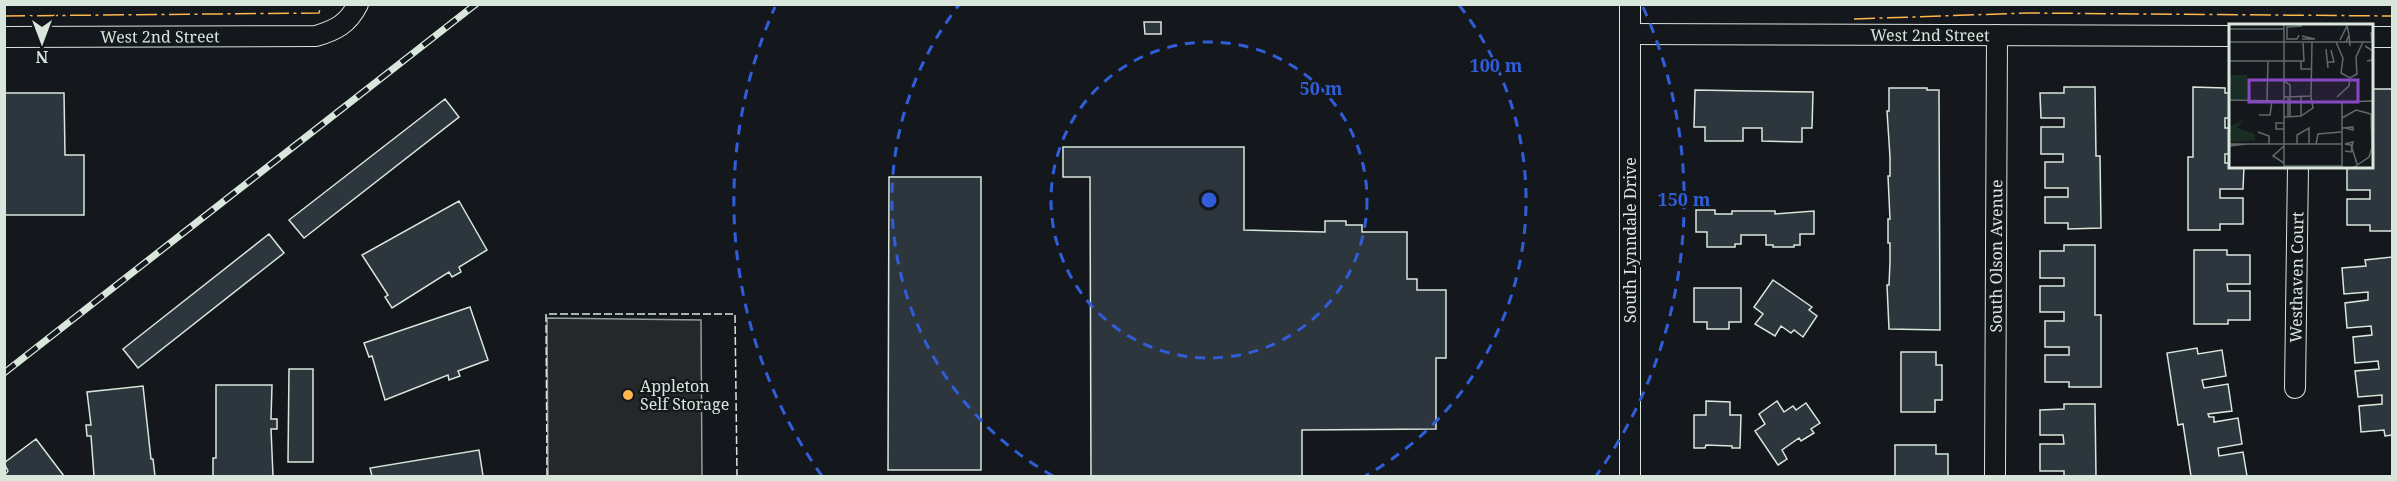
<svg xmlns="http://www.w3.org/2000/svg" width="2397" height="481" viewBox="0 0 2397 481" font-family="'Noto Serif',serif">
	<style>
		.parking { fill: #24282b; stroke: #939e99; stroke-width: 1.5 }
		.building { fill: #2c363c; stroke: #d8e6dc; stroke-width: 1.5 }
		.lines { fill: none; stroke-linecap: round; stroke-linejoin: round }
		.street-casing { stroke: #d8e6dc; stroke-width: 22 }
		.street { stroke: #14181c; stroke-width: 20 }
		.rail-casing { stroke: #d8e6dc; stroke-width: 7 }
		.rail { stroke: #14181c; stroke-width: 4.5; stroke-dasharray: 14; stroke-linecap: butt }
		.fence { stroke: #d8e6dc; stroke-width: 1.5; stroke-dasharray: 8 3; stroke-linecap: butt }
		.power { stroke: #ffb74d; stroke-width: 1.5; stroke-dasharray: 21 4.5 3 4.5; stroke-linecap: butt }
		.ring { fill: none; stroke: #305dd8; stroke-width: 3; stroke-dasharray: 10 8 }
		.poi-dot { fill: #ffb74d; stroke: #14181c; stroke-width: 2 }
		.labels { text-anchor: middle; stroke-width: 4.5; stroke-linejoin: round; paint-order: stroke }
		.street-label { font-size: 16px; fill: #d8e6dc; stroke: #14181c }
		.poi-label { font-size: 16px; fill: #d8e6dc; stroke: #14181c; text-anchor: start }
		.inset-road { fill: none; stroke: #626a69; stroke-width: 1.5 }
		.view { fill: #8948c3; fill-opacity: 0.15; stroke: #8948c3; stroke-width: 3 }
		.inset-edge { fill: none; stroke: #d8e6dc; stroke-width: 3 }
		.centre { fill: #305dd8; stroke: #14181c; stroke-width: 3 }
		.ring-label { font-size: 18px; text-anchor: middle; font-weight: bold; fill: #305dd8; stroke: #14181c; stroke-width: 4.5; stroke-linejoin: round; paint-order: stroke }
	</style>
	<rect width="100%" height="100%" fill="#14181c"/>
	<path class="parking" d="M547 318 701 320 702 476H548Z"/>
	<path class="building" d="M1144 22H1161V34H1145Z
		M2064 87H2095L2096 156H2100L2101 228 2068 229V223H2045V197H2068V188H2045V162H2063V154H2041V127H2064V118H2041L2040 93H2064Z
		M2193 87 2225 88V93H2230V118H2225V128H2230V154H2225V163H2230V166H2244L2243 189H2220V198H2243V224H2220V230H2188V157H2193Z
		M1889 88H1927V90H1939L1940 330 1889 329 1887 285H1889L1890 262V243H1888V219H1890L1888 176H1890V157L1887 111H1889Z
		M2372 89H2392V231H2370V225H2347V199H2370V190H2347V166H2372Z
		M1695 90 1813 92 1812 128H1802V142L1762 141V128H1743V141H1705V127H1694Z
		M4 93H64L65 155H84V215H4Z
		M445 99 459 117 304 238 289 220Z
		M1063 147H1244V230L1325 232V221H1346V225H1362V232H1407V279H1417V290H1446V358H1436V429L1302 430V476H1091L1090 177H1063Z
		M889 177H981V470H888Z
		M459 201 487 250 459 267 461 272 452 277 449 272 392 308 385 297 388 295 362 255Z
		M1696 210H1715V214H1732V211H1775V214L1814 211V234H1800V245H1794V247H1773V245H1766V235H1741V244H1735V247H1707V232H1696Z
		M269 234 284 253 138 368 123 349Z
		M2064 245H2095V315H2101V387H2069V382H2045V355H2069V347H2045V321H2064V312H2040V286H2064V278H2040V251H2064Z
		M2194 250H2227V255H2250V284H2227L2228 291H2250V320H2228V324H2194Z
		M2392 257V435L2385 436 2384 430 2361 432 2359 406 2382 404V395L2358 397 2355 371 2379 369 2378 361 2355 363 2353 337 2372 335 2371 326 2347 328 2345 303 2368 300V292L2344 294 2342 268 2366 266 2365 260Z
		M1773 280 1812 307 1809 310 1817 316 1803 337 1794 330 1791 333 1781 326 1775 336 1755 324 1763 314 1754 307Z
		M1694 288H1741V322H1729V329H1707V322H1694Z
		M470 307 488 360 458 371 460 376 449 380 448 375 385 400 372 356 369 357 364 343Z
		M2197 348 2198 354 2222 350 2226 376 2202 380 2204 388 2228 384 2232 411 2208 414 2209 417H2214V422L2238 418 2242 444 2218 448 2219 456 2243 452 2247 476H2191L2183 424 2178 425 2167 353Z
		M1901 352H1936V365H1942V400H1935V412H1901Z
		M289 369H313V462H288Z
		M216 385H272L271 419H277V429H271L273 476H213V458H216Z
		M143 386 151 459H153L155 476H94L91 436H87L86 425H91L87 392Z
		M1706 401 1730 402V415H1741L1740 448H1732V446L1706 445 1705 448H1694V415H1706Z
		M1777 401 1784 412 1793 406 1796 410 1806 403 1820 423 1811 429 1814 433 1801 441 1799 438 1782 450 1787 459 1778 465 1755 431 1765 424 1759 414Z
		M2064 404H2095L2096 476H2064V471H2040V444H2064L2063 435H2040V410L2064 409Z
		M36 439 64 476H4L8 471 4 463Z
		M1895 445H1936V454H1948V476H1895Z
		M479 450 483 476H372L370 468Z"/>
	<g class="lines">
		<g class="street-casing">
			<g id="street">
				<path d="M1630 4V476"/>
				<path id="s1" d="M1630 34 2230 36"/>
				<path id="s2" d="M4 37 316 36C336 30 348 24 358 4"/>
				<path d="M2372 37H2392"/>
				<path id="s3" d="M2295 388 2298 166"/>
				<path id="s4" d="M1995 476 1997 35"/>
			</g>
		</g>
		<use href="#street" class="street"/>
		<g class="rail-casing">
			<path id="rail" d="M4 373 476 4"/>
		</g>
		<use href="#rail" class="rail"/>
		<path class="fence" d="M547 476 546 314H735L737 476"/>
		<path class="power" d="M4 16 319 13 321 4
			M1854 19 2028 13 2392 16"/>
	</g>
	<g class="ring">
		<circle cx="1209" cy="200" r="158"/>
		<path d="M1053 476A317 317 0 0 1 959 5M1459 5A317 317 0 0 1 1365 476"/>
		<path d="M822 476A475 475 0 0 1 775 7M1643 7A475 475 0 0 1 1596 476"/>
	</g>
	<circle class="poi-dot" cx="628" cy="395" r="6"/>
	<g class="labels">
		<g class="street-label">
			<text dy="6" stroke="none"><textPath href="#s1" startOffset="300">West 2nd Street</textPath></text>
			<text dy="6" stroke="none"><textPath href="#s2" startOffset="156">West 2nd Street</textPath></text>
			<text transform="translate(1630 240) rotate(-90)" y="6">South Lynndale Drive</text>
			<text dy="6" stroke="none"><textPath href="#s4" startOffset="220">South Olson Avenue</textPath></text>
			<text dy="6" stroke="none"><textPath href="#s3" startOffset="111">Westhaven Court</textPath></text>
		</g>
		<g class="poi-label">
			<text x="640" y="392">Appleton<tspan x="640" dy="18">Self Storage</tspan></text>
		</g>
	</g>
	<g transform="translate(2229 24)">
		<rect width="144" height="144" fill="#14181c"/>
		<path d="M0 51H18V75H0ZM16 95 8 104 26 110V117L0 118V103Z" fill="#1a2d24"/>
		<path class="inset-road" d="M55 0V144M0 5H55M70 11 68 15H58V3L73 2M73 15H86L73 12M111 16 118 2 120 11M143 17 142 8 143 18M0 18H144M107 18 114 34 112 49 121 54 128 50 127 33 134 18M117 18 120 11 121 22M136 22 144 27 143 36 138 37M97 25 99 44M0 37H75L74 19M72 37V45H83M99 38H105L102 26M55 57 61 61V73M55 73 82 72 83 18M59 73V92M108 73 120 62 121 54M61 74V93M0 76 55 77M38 77 39 37M30 91H41L43 77M72 92V73M55 93 72 92 84 84 82 73M113 94 127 86 142 90M55 99H47V105H55M113 104 124 103V106L117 104M29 108 40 112V120M0 120H113M68 120V111L80 104V120M87 120 89 110 112 108M116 120 122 121 128 140M116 120 124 118 122 128 116 127M0 122 18 120M55 122 44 132 55 139M55 142H113M113 144V78L144 77M124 144 140 133 143 124 142 90"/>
		<path class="view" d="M20 56H129V78H20Z"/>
		<rect width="144" height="144" class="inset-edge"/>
	</g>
	<circle cx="1209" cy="200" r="9" class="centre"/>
	<g class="ring-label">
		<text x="1496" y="72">100 m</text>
		<text x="1321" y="95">50 m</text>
		<text x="1684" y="206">150 m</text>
	</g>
	<rect width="2397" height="481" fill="none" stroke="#d8e6dc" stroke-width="12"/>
	<g transform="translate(42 42) rotate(180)" stroke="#14181c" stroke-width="4.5" paint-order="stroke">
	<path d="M0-4.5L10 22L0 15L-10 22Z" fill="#d8e6dc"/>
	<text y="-9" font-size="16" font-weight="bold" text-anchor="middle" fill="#d8e6dc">N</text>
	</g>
</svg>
